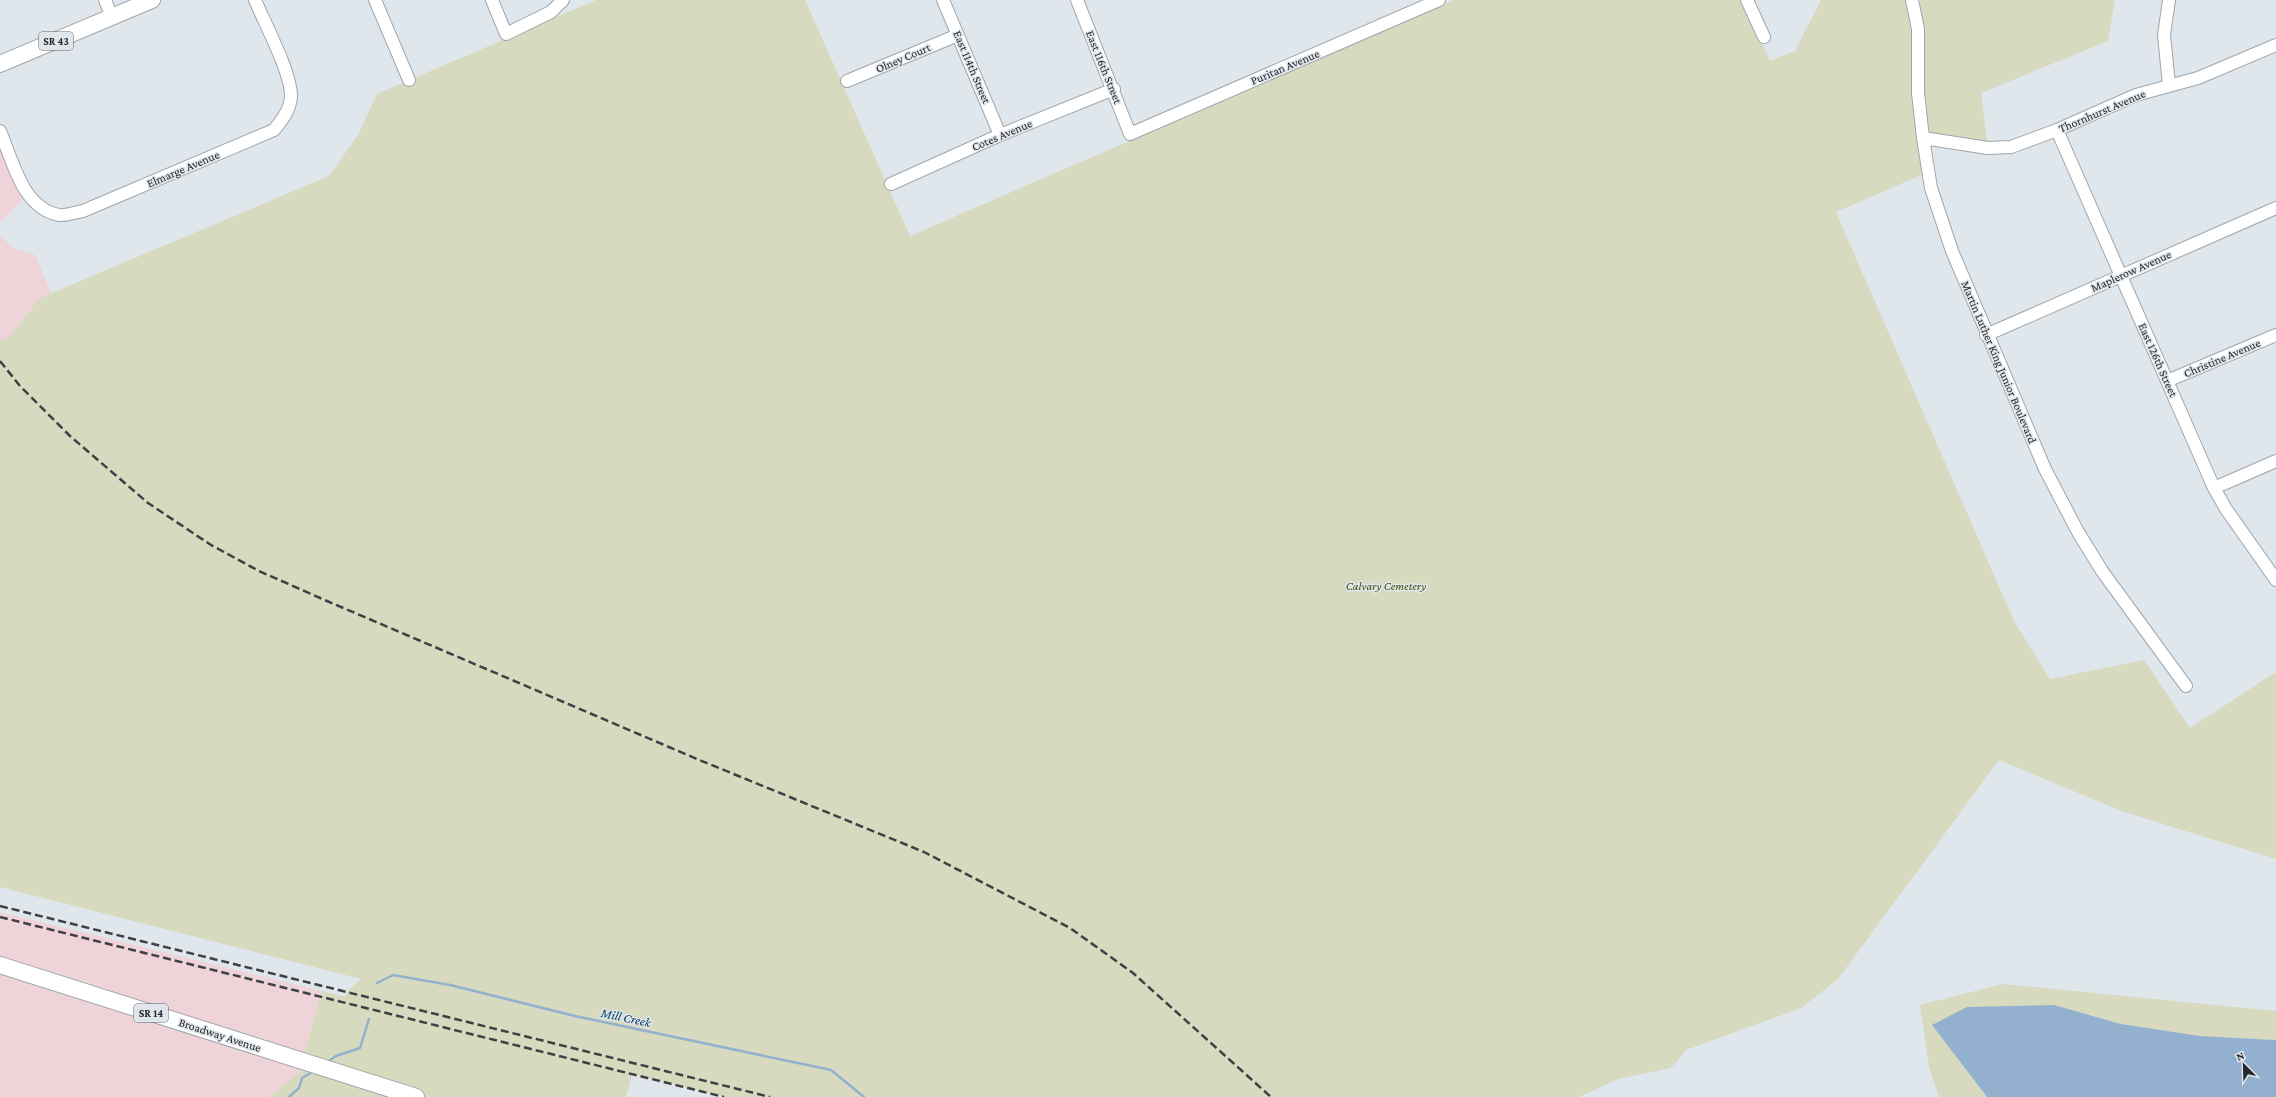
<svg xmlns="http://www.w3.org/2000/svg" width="2276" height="1097" viewBox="0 0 2276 1097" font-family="'Crimson Pro',serif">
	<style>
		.industrial { fill: #eed3d8 }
		.green { fill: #d7dabe }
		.water { fill: #93b1ce }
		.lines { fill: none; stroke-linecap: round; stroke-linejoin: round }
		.stream { stroke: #93b1ce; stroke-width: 2.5 }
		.minor-casing { stroke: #9fa5ab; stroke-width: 14 }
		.major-casing { stroke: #9fa5ab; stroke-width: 18 }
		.minor { stroke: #fff; stroke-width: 12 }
		.major { stroke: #fff; stroke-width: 16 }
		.rail { stroke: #3e4143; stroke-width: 2.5; stroke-dasharray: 8 4; stroke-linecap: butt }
		.labels { text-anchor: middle; stroke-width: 3; stroke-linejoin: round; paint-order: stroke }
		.shield { fill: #dfe6ec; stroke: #5d6064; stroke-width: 1 }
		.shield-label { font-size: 11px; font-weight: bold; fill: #252729 }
		.street-label { font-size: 12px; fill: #252729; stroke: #dfe6ec }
		.park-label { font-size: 12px; font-style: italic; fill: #4a4c09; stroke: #dfe6ec }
		.water-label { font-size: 13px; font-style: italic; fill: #02355b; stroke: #dfe6ec }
	</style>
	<rect width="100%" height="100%" fill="#dfe6ec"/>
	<path class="industrial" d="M0 131 27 194 0 223Z
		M0 236 14 248 35 255 51 293 40 298 10 336 0 341Z
		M0 912 322 991 299 1072 270 1097H0Z"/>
	<path class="green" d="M596 0H805L910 236 1454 0H1743L1770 61 1795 51 1821 0H2115L2108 41 1981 93 1988 148 1923 138 1928 172 1836 212 2014 621 2050 679 2144 660 2190 728 2276 672V859L2124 812 1999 760 1838 979 1801 1008 1686 1050 1671 1068 1618 1079 1579 1097H724L632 1074 626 1097H416L381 1086 386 1097H270L299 1072 322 991 346 997 347 992 361 979 0 887V341L10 336 40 298 329 176 358 135 377 94Z
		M2003 984 2276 1011V1040L2200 1036 2121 1024 2054 1005 1932 1025 1987 1097H1939L1929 1067 1920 1005Z"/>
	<path class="water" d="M2054 1005 2121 1024 2200 1036 2276 1040V1097H1987L1932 1025 1967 1007Z"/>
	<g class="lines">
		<path class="stream" d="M377 983 393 975 450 985 575 1016 831 1070 864 1097
			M326 1063 336 1056 360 1048 369 1019
			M289 1097 299 1088 302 1078 314 1071"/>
		<g class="minor-casing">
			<path id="minor" d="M105 0 112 17
				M375 0 409 80
				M492 0 506 34 551 12 563 0
				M943 0 1000 135
				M1077 0 1130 134 1439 0
				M1747 0 1764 37
				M1912 0 1918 29V93L1923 138 1931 188 1952 251 2045 469 2078 532 2102 571 2186 686
				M2169 0 2164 35 2169 85
				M847 81 958 35
				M2057 130 2214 488 2226 509 2276 580
				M0 131C13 161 22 208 59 215 66 216 76 212 83 211L274 130C282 120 290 110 291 97 292 74 265 24 255 0
				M1923 138 1988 148 2011 147 2057 130 2136 95 2198 78 2276 45
				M891 184 1000 135 1114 89
				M1986 335 2276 208
				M2167 381 2276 335
				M2214 488 2276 461"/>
		</g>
		<g class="major-casing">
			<path id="major" d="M0 64 152 0
				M0 965 416 1097"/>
		</g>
		<use href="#minor" class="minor"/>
		<use href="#major" class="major"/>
		<path class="rail" d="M0 361 20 386 70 436 148 503 211 545 259 571 327 601 697 759 924 852 1070 928 1133 973 1271 1097
			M0 906 770 1097
			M0 917 724 1097"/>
	</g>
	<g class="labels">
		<g class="shield">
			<rect x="39" y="32" width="34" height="18" rx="3"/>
			<rect x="134" y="1004" width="34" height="18" rx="3"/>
		</g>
		<g class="shield-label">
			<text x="56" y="45">SR 43</text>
			<text x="151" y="1017">SR 14</text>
		</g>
		<g class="street-label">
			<text transform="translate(903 58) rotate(-23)" y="4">Olney Court</text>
			<text transform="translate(972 67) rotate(67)" y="4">East 114th Street</text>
			<text transform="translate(1104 67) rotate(68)" y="4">East 116th Street</text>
			<text transform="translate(1285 67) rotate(-23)" y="4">Puritan Avenue</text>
			<text transform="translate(2102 111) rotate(-23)" y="4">Thornhurst Avenue</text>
			<text transform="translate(1002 135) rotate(-23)" y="4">Cotes Avenue</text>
			<text transform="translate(183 169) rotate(-23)" y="4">Elmarge Avenue</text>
			<text transform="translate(2131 271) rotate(-24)" y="4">Maplerow Avenue</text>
			<text transform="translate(2222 358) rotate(-23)" y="4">Christine Avenue</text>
			<text transform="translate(2158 360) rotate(66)" y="4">East 126th Street</text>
			<text transform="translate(1999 362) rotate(67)" y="4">Martin Luther King Junior Boulevard</text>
			<text transform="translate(220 1035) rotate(18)" y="4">Broadway Avenue</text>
		</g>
		<g class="park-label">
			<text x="1386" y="590">Calvary Cemetery</text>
		</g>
		<g class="water-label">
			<text transform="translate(626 1017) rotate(12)" y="5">Mill Creek</text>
		</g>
	</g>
	<g transform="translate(2244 1065) rotate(337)" stroke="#dfe6ec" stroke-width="3" paint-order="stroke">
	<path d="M0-3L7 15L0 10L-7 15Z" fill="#252729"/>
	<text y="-6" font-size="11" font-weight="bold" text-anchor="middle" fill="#252729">N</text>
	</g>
</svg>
